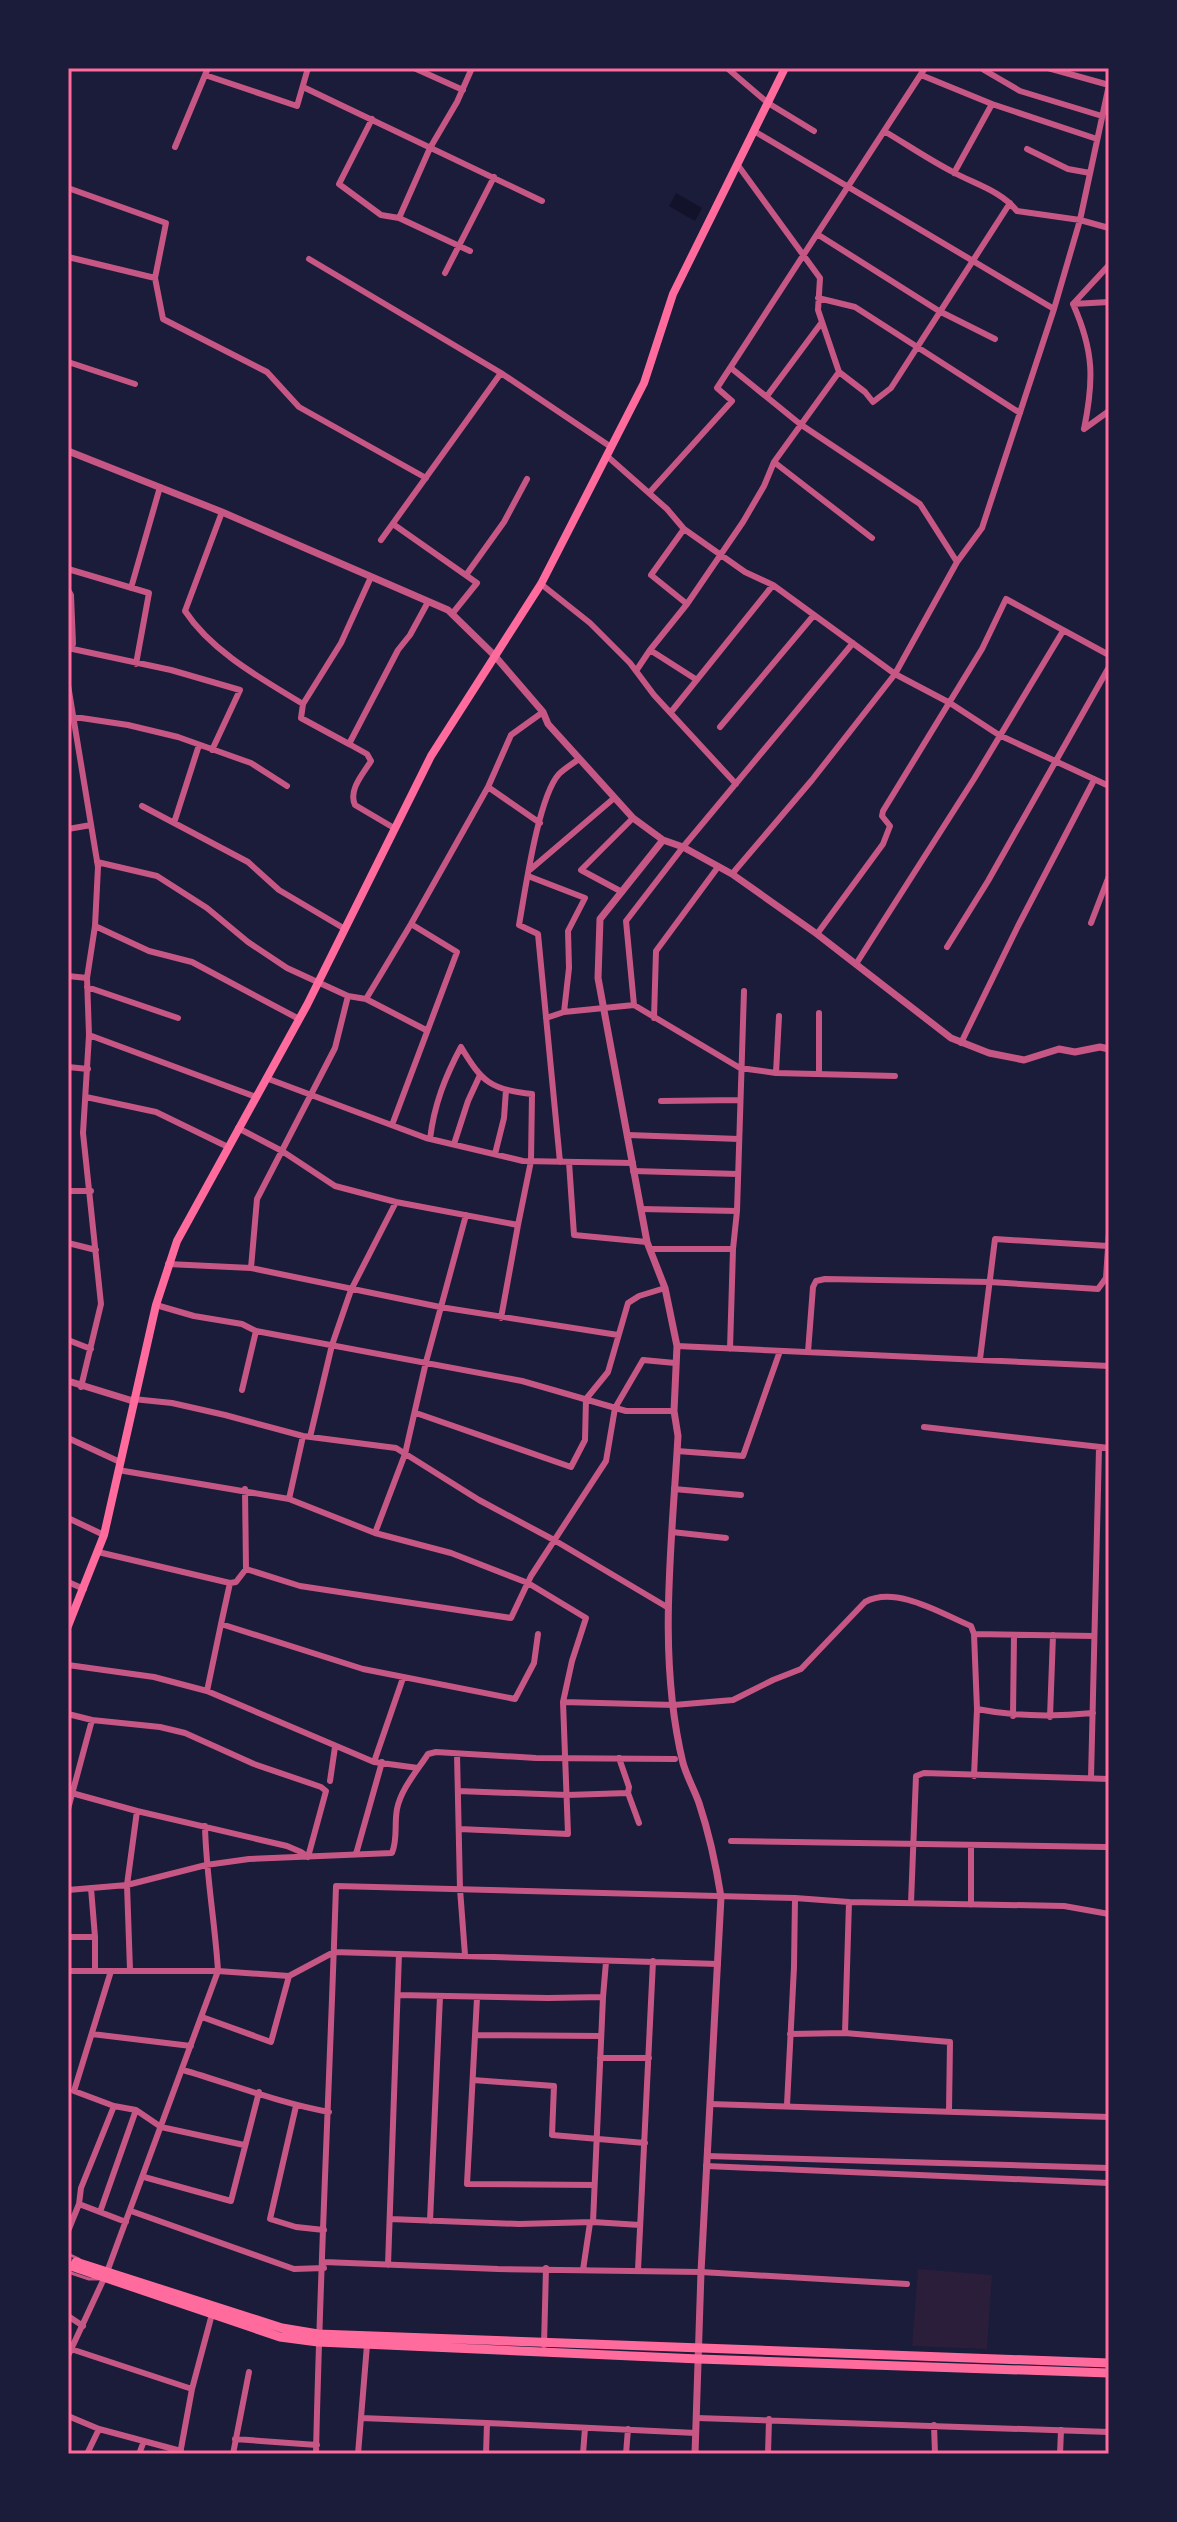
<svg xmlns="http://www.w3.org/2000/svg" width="1177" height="2522" viewBox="0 0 1177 2522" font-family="'PT Sans Narrow',sans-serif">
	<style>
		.green { fill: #2a1e3b }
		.water { fill: #12122b }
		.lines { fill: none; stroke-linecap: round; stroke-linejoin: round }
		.service { stroke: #c65784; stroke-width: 3 }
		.minor { stroke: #c65784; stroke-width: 6 }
		.tertiary { stroke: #c65784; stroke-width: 7 }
		.secondary { stroke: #ff6b9d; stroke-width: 8 }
		.primary { stroke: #ff6b9d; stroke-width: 9 }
		.neatline { fill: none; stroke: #ff6b9d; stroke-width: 3 }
	</style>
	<rect width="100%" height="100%" fill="#1b1b3a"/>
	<path class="green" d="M918 2269 992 2275 987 2349 912 2346Z"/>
	<path class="water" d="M676 193 702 208 695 221 669 206Z"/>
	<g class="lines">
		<path class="service" d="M68 2254 79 2259
			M68 2272 89 2279H98"/>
		<path class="minor" d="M414 68 463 90
			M727 68 768 103 814 131
			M986 68 984 70 1020 91 1102 116
			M1048 68 1109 85
			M205 75 297 106 308 68
			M921 75 992 104 954 173
			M303 87 542 201
			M992 104 1097 139
			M372 119 339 184 381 215 399 218 470 251
			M754 131 1054 309
			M884 131C906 144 928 159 951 171 974 184 1000 190 1017 211L1080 220 1109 228
			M175 147 208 68
			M1027 149 1068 169 1090 173
			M68 188 166 223 155 278 68 257
			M399 218 430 148 457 102 472 68
			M817 234 939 311 995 339
			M309 259 501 373 611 447
			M445 273 494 177
			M155 278 163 319 267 372 299 407 426 478
			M818 298 855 307 1020 413
			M1073 304 1109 302
			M68 362 135 384
			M731 368 800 424 920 504 957 562
			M839 372 865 392 873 402 891 388 1010 203
			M767 396 822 322
			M1084 429C1094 380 1094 351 1073 304L1109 265
			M1084 429 1109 411
			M607 456 667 509 684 529 745 572 773 585 895 674 950 703 999 735 1109 786
			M774 462 872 538
			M649 493 732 401 717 388 925 68
			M222 512 185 611C212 652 262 679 303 704L341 643 371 577
			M393 524 477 583 452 614
			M684 529 651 575 687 604 650 650 697 680
			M381 540 501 373
			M68 569 149 593 136 664
			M466 575 504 522 527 479
			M541 584 590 623 630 663 654 695 736 784
			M131 588 160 487
			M68 590 71 595 73 644 68 647
			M687 604 743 522 764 486 774 462 839 372 818 310 820 278 737 164
			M68 648 171 670 240 690 212 750
			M636 671 650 650
			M68 685 98 867 95 926 87 978 89 1035 83 1133 101 1304 81 1387
			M303 704 301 718 349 744 398 650 410 635 428 602
			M671 712 773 585
			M68 716 128 725 178 737 251 763 287 786
			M720 727 814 615
			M349 744 367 754 371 761C363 774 348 790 355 805L394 828
			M488 787 540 823
			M142 806 248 862 279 890 345 929
			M174 823 199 745
			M68 829 91 825
			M97 862 157 876 207 908 248 942 287 968 348 996 366 999 426 1030
			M531 869 613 799
			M732 874 812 780 895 674 957 562 982 528 1054 309 1080 220 1109 85
			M528 876 585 898 568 931 569 968 564 1012
			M622 892 581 870 633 818
			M1091 923 1109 876
			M95 926 149 951 192 962 299 1019
			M817 934 883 844 890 826 882 816 883 811 982 649 1006 599 1109 655
			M947 947 988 881 1109 667
			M856 964 974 779 1063 631
			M68 976 87 978
			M87 987 178 1018
			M366 999 411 924 488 787 511 735 543 712
			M634 1005 626 921 683 847 853 643
			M819 1013V1074
			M546 1018 564 1012 634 1005 740 1068 776 1073 895 1076
			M654 1018 656 951 718 867
			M89 1035 256 1097
			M961 1043 1018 926 1094 780
			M68 1067 88 1069
			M776 1073 779 1016
			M266 1078 426 1138 523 1161 633 1163
			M86 1097 156 1112 228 1147
			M661 1101 740 1100
			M392 1125 457 952 411 924
			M238 1128 282 1151 335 1186 396 1202 518 1225 501 1318
			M628 1135 739 1139
			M430 1139C434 1105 445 1077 461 1047 482 1082 491 1090 532 1094L531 1161 518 1225
			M454 1144 468 1101 480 1075
			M495 1154 504 1118 506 1090
			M560 1162 538 934 519 925C525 892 538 797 559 774 564 769 572 764 579 759
			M569 1162 574 1235 647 1242
			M633 1171 738 1174
			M68 1191H91
			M641 1209 737 1211
			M68 1243 96 1250
			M650 1249H733L737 1211 744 991
			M168 1264 251 1268 440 1307 618 1335
			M251 1268 257 1199 335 1048 348 996
			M156 1305 194 1316 242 1324 256 1331 522 1381 626 1411H674
			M68 1340 91 1349
			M677 1346 1109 1366
			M730 1349 733 1249
			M808 1352 813 1287 816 1281 825 1279 990 1282 1098 1289 1106 1278 1109 1233
			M980 1359 995 1239 1108 1246
			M242 1390 256 1331
			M133 1399 172 1403 225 1415 303 1436 396 1448 479 1500 554 1540 667 1607
			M416 1413 571 1467 585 1440 586 1399 608 1372 628 1303 639 1296 665 1288
			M924 1427 1109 1448
			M310 1437 332 1345 351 1290 396 1202
			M68 1438 120 1462
			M677 1451 743 1456 780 1351
			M118 1470 289 1499 375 1533 451 1553 528 1583 586 1618 572 1661 563 1702 568 1834 459 1829
			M245 1489 246 1569
			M674 1489 741 1495
			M289 1499 303 1436
			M68 1518 104 1535
			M672 1532 726 1538
			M375 1533 405 1454 426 1362 466 1215
			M98 1552 230 1583 236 1582 246 1569 300 1586 511 1618 531 1576 606 1461 615 1408 643 1360 675 1363
			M68 1582 84 1589
			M230 1583 221 1624 363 1669 515 1699 534 1663 538 1634
			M974 1634 1094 1636
			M68 1665 154 1677 207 1691 374 1762 418 1768
			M207 1691 221 1624
			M563 1702 674 1705 733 1700 773 1680 801 1669 865 1602C896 1585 942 1614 971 1626L974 1634 977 1709 974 1776
			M977 1709C1017 1717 1053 1717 1093 1713
			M68 1714 92 1720 160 1727 185 1733 254 1764 321 1787 326 1791 308 1857
			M1013 1716 1014 1635
			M1050 1717 1053 1635
			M457 1754 460 1889 465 1955
			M619 1758 629 1787 628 1793 639 1823
			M374 1762 403 1678
			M1091 1778 1099 1448
			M330 1781 335 1747
			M458 1791 567 1795 628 1793
			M68 1792 137 1811 287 1846 301 1852 308 1857
			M68 1809 92 1720
			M731 1841 1105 1847
			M971 1846V1905
			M356 1854 382 1762
			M91 1888 95 1937V1971
			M68 1890 127 1885 206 1865 249 1859 392 1853C398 1838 394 1825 397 1809 401 1789 417 1771 428 1754L436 1752 536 1758 675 1759
			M911 1903 916 1776 924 1773 1109 1779
			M68 1937H95
			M130 1970 127 1885 137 1811
			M68 1971H218L289 1976 334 1952 718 1964
			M111 1971 74 2091 114 2106 136 2110 161 2127 244 2145
			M398 1995 548 1998 603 1997 606 1962
			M477 1998 467 2184 594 2185
			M202 2017 271 2042 289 1976
			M845 2033 849 1902 1064 1906 1109 1914
			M92 2034 191 2046
			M790 2034 845 2033 950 2042 949 2111
			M475 2035 601 2036
			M600 2058H649
			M183 2070C231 2084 279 2103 329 2112
			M473 2080 554 2086 552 2135 645 2143
			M710 2104 1109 2117
			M787 2105 794 1967 795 1898
			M296 2106 270 2219 296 2227 324 2230
			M707 2156 1109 2168
			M706 2166 1109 2183
			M144 2177 231 2201 259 2092
			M79 2204 126 2222
			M131 2211 294 2269 324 2268
			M100 2212 136 2110
			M390 2219 519 2224 593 2222 640 2225
			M430 2221 440 1996
			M593 2222 603 1997
			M68 2231 79 2204 81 2188 114 2106
			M324 2262 498 2269 701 2272 907 2284
			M388 2265 399 1954
			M583 2270 590 2223
			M638 2270 653 1961
			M68 2316 83 2326
			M544 2345 546 2268
			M71 2349 192 2389
			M68 2356 107 2272 218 1971C215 1922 206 1875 205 1826
			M68 2416 99 2429 181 2451
			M361 2418 487 2423
			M697 2418 1109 2432
			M934 2425 935 2454
			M235 2439 317 2445
			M87 2454 99 2429
			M139 2454 144 2441
			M180 2454 192 2389 212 2314
			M233 2454 249 2372
			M316 2454C320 2265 330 2075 336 1886L795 1898 849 1902
			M358 2454 367 2345
			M486 2454 487 2423 696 2433
			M583 2454 585 2428
			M626 2454 628 2429
			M768 2454 769 2419
			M1060 2454 1061 2430"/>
		<path class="tertiary" d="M68 451 222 512 448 610 494 655 543 712 548 724 633 818 663 840 683 847 732 874 817 934 951 1038 989 1053 1024 1060 1059 1049 1075 1052 1100 1047 1109 1049
			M663 840 600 919 598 978 647 1242 665 1288 677 1346 674 1411 678 1436C672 1544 657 1656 683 1763 687 1777 694 1789 699 1803 709 1833 716 1865 721 1897L701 2272 695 2454
			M68 1381 133 1401"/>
		<path class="secondary" d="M68 1626 104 1535 156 1305 177 1241 307 1005 431 756 541 584 644 383 673 294 785 68"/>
		<path class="primary" d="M76 2262 282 2328 318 2334 1109 2363
			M68 2265 280 2337 318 2342 699 2359 1109 2373"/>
	</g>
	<rect width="1177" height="2522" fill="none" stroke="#1b1b3a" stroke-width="140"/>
	<rect x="70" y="70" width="1037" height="2382" class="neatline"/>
</svg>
